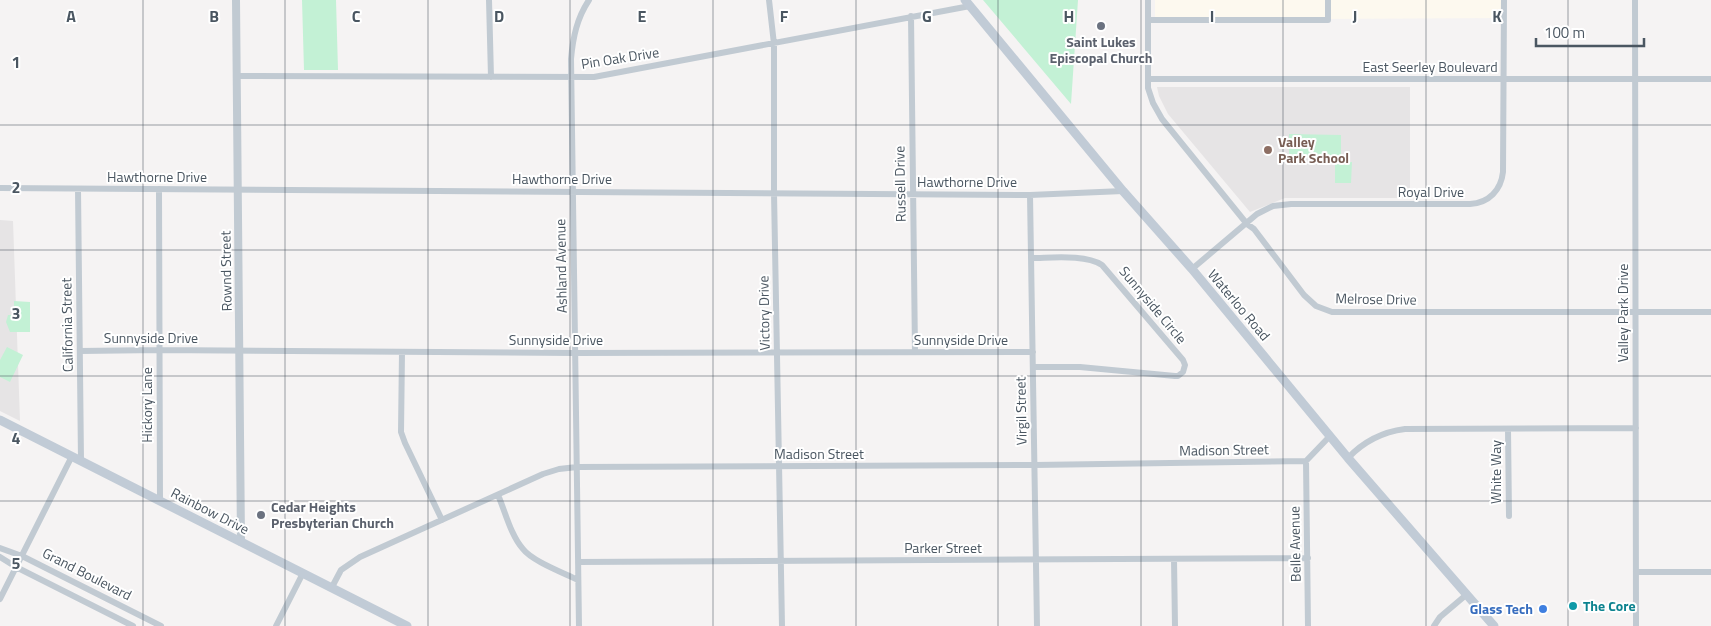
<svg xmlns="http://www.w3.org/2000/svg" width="1711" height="626" viewBox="0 0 1711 626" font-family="'Titillium Web',sans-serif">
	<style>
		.commercial { fill: #fdf9ef }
		.education { fill: #e6e4e5 }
		.green { fill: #c3f1d5 }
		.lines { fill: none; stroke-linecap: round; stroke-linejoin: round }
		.minor { stroke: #c1cad2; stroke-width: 6 }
		.tertiary { stroke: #c1cad2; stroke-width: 8 }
		.secondary { stroke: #c1cbd6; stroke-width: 9 }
		.grid { fill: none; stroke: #4a5661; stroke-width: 1; stroke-opacity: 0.55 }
		.worship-dot { fill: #6b7280; stroke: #fff; stroke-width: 2 }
		.education-dot { fill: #8d6e63; stroke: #fff; stroke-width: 2 }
		.culture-dot { fill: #0f9aa8; stroke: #fff; stroke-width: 2 }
		.shop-dot { fill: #3f7fe0; stroke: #fff; stroke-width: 2 }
		.labels { text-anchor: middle; stroke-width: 4; stroke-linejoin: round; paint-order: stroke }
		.worship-label { font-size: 14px; font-weight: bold; fill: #5b616d; stroke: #fff }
		.street-label { font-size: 14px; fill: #4a5661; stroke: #fff }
		.education-label { font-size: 14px; font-weight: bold; fill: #785e54; stroke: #fff; text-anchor: start }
		.culture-label { font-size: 14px; font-weight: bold; fill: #0d838f; stroke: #fff; text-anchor: start }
		.shop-label { font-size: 14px; font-weight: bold; fill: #366cbe; stroke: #fff; text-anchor: end }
		.grid-label { font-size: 16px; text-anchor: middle; font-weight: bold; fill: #4a5661; stroke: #fff; stroke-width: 4; stroke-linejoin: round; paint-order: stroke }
	</style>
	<rect width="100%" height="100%" fill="#f5f3f3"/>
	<path class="commercial" d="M1155 0H1504V18L1155 20Z"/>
	<path class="education" d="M1157 87H1410V198H1285L1250 212 1168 114 1159 96Z
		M0 220 13 221 20 421 0 411Z"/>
	<path class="green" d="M302 0H336L338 70H304Z
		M983 0H1078L1071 104Z
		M1289 134 1341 135V157H1289Z
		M1335 162H1352L1351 183H1335Z
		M14 301 30 302V332H10L6 322 8 315H14Z
		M7 347 23 355 10 382 0 377V360Z"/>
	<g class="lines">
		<path class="minor" d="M489 0 491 77
			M769 0 774 44V193L782 626
			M1148 0V88L1153 103 1162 119 1247 224 1254 229 1304 295 1316 306 1332 312H1711
			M1635 0 1636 626
			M911 16 915 352
			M1148 20H1328V0
			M237 76 594 77 970 6
			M1148 79H1711
			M0 188 1030 195 1123 191
			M78 189 81 461
			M159 189 160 501
			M1030 195 1037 626
			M1031 258C1051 258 1085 254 1102 265L1183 360 1185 365 1183 372 1178 376H1175L1080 367H1033
			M1192 269 1257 214 1273 206 1291 204H1470C1489 203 1501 190 1503 172L1504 0
			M80 351 159 350 575 353 1033 352
			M402 352 401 432 405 443 442 520
			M1508 429 1509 516
			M1348 458C1364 441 1382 432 1405 429L1636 428
			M1306 461 1308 626
			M498 495C505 511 511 536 523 549 532 561 564 573 578 580
			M0 548 22 556 161 626
			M0 557 16 567 133 626
			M1174 559 1175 626
			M578 562 1308 558
			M1636 572H1711
			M332 587 341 570 360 557 543 474 559 469 577 467 1035 465 1306 461 1330 436
			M0 599 72 456
			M276 626 303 573
			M579 626 571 59C573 37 577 18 589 0
			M1434 626 1440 617 1466 595"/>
		<path class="tertiary" d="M236 0 241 542"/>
		<path class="secondary" d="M965 0 1123 191 1192 269 1348 458 1494 626
			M0 420 407 626"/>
	</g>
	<path class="grid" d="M143 0V626M285 0V626M428 0V626M570 0V626M713 0V626M856 0V626M998 0V626M1141 0V626M1283 0V626M1426 0V626M1568 0V626M0 125H1711M0 250H1711M0 376H1711M0 501H1711"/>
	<g class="worship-dot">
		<circle cx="1101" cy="26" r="5"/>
		<circle cx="261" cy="515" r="5"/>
	</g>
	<circle class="education-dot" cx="1268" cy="150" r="5"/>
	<circle class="culture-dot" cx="1573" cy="606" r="5"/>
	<circle class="shop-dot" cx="1543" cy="609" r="5"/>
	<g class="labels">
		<g class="worship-label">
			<text x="1101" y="47">Saint Lukes<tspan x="1101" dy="16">Episcopal Church</tspan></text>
			<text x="271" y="512" text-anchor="start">Cedar Heights<tspan x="271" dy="16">Presbyterian Church</tspan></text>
		</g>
		<g class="street-label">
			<text transform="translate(620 58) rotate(-9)" y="5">Pin Oak Drive</text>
			<text x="1430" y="72">East Seerley Boulevard</text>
			<text x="157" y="182">Hawthorne Drive</text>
			<text x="562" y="184">Hawthorne Drive</text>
			<text x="967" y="187">Hawthorne Drive</text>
			<text transform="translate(900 184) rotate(-91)" y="5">Russell Drive</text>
			<text x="1431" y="197">Royal Drive</text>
			<text transform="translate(561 266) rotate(-91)" y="5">Ashland Avenue</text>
			<text transform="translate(226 271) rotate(-91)" y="5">Rownd Street</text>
			<text transform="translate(1376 299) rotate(1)" y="5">Melrose Drive</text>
			<text transform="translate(1153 305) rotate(50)" y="5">Sunnyside Circle</text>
			<text transform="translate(1239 305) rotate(50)" y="5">Waterloo Road</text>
			<text transform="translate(764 313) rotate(-91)" y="5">Victory Drive</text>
			<text transform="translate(1623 313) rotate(-90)" y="5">Valley Park Drive</text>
			<text transform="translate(67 325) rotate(-91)" y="5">California Street</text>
			<text x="151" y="343">Sunnyside Drive</text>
			<text x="556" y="345">Sunnyside Drive</text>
			<text x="961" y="345">Sunnyside Drive</text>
			<text transform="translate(147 405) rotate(-90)" y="5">Hickory Lane</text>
			<text transform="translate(1021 411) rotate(-91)" y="5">Virgil Street</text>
			<text transform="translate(1224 450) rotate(-1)" y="5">Madison Street</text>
			<text x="819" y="459">Madison Street</text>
			<text transform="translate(1496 472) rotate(-90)" y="5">White Way</text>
			<text transform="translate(210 511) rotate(27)" y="5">Rainbow Drive</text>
			<text transform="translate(1295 544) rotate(-91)" y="5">Belle Avenue</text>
			<text x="943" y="553">Parker Street</text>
			<text transform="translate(87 574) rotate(27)" y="5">Grand Boulevard</text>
		</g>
		<g class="education-label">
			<text x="1278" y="147">Valley<tspan x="1278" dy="16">Park School</tspan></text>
		</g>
		<g class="culture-label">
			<text x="1583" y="611">The Core</text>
		</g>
		<g class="shop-label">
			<text x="1533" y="614">Glass Tech</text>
		</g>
	</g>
	<g class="grid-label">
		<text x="71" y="22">A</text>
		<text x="214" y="22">B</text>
		<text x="356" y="22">C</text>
		<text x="499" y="22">D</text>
		<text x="642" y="22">E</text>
		<text x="784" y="22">F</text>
		<text x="927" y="22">G</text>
		<text x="1069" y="22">H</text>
		<text x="1212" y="22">I</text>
		<text x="1355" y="22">J</text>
		<text x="1497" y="22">K</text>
		<text x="16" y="68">1</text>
		<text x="16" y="193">2</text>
		<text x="16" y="319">3</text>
		<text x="16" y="444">4</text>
		<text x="16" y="569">5</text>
	</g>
	<path d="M1536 38v8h108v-8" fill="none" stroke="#4a5661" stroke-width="2.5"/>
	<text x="1544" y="38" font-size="15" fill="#4a5661" stroke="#ffffff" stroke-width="4" paint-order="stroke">100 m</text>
</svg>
